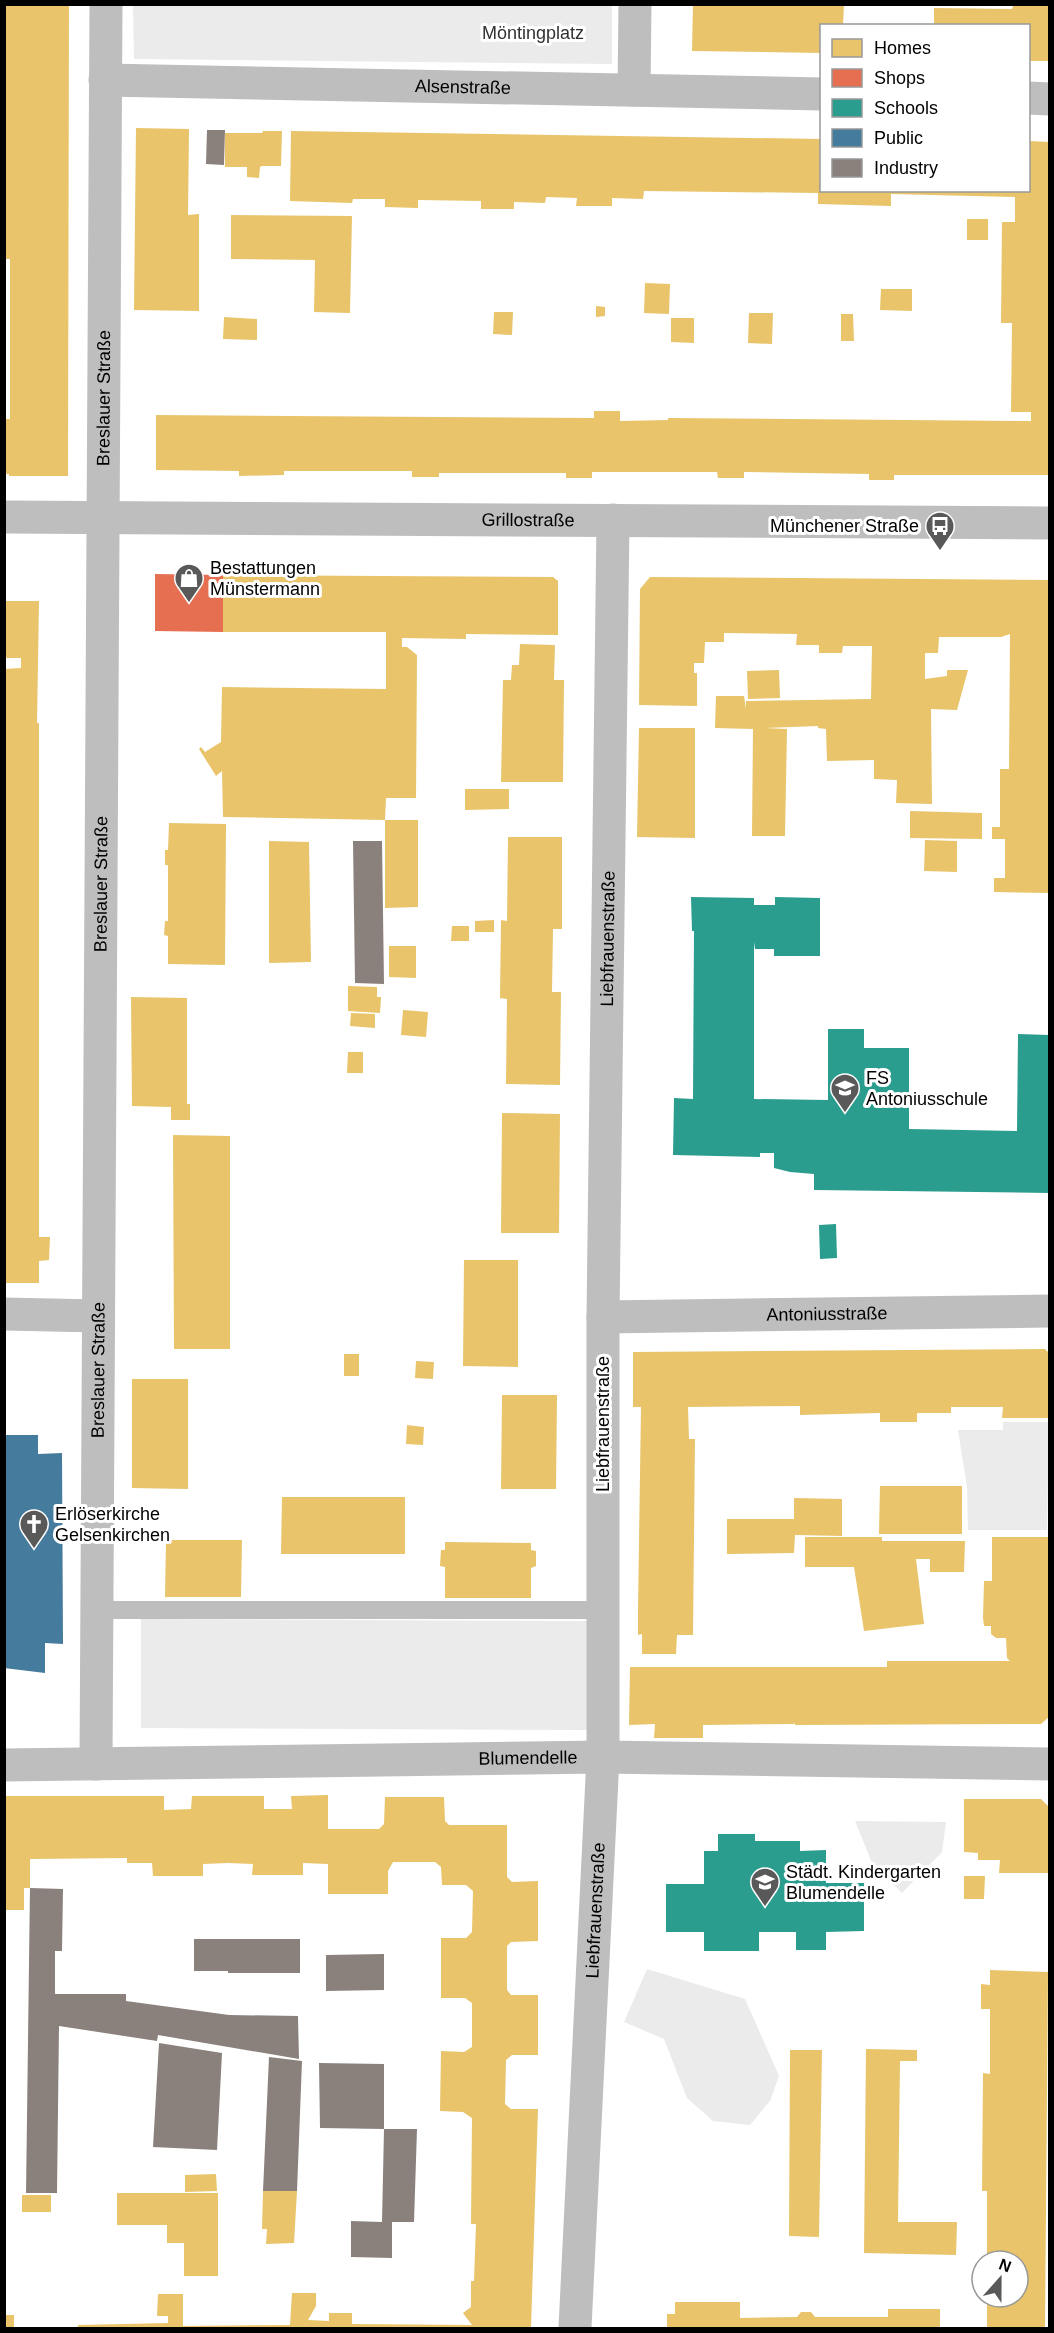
<svg xmlns="http://www.w3.org/2000/svg" width="1054" height="2333" font-family="Arial,sans-serif">
	<style>
		.green { fill: #ebebeb }
		.homes { fill: #e9c46a }
		.shops { fill: #e76f51 }
		.schools { fill: #2a9d8f }
		.public { fill: #457b9d }
		.industry { fill: #8a817c }
		.lines { fill: none; stroke-linecap: round; stroke-linejoin: round }
		.lane { stroke: #bebebe; stroke-width: 18 }
		.street { stroke: #bebebe; stroke-width: 33 }
		.labels { text-anchor: middle; stroke-width: 6; stroke-linejoin: round; paint-order: stroke }
		.park-label { font-size: 18px; fill: #313131; stroke: #fff }
		.street-label { font-size: 18px; fill: #000; stroke: #fff }
		.poi-label { font-size: 18px; fill: #000; stroke: #fff; text-anchor: start }
	</style>
	<rect width="100%" height="100%" fill="#fff"/>
	<path class="green" d="M133 5H612V64L134 59Z
		M1003 1422H1049L1047 1530H968L967 1487 958 1430H1003Z
		M141 1619 589 1621V1730L141 1728Z
		M855 1821 946 1822 942 1852 902 1893 872 1863Z
		M647 1969 745 1999 779 2076 770 2101 750 2125 713 2121 687 2098 664 2039 624 2022Z"/>
	<path class="homes" d="M4 4H69L68 476H9V474H4V419H10V259H4Z
		M693 4H844L843 26H822V53L692 51Z
		M1014 4H1050V61H1029V26H934V8L1012 9Z
		M136 128 189 129 188 215 199 214V311L134 310Z
		M263 131H282L281 166H262L260 167 259 178 247 177V167H225V133H262Z
		M291 131 822 139V190H1029V141L1050 142V475H894V480H869V474L744 472V478H718L717 472H592V478H566V473H439V477H412V471H284V475L239 476V471L156 470V415L594 418V411H620V421L668 420V418L1031 421V412H1011L1012 323H1001L1002 222H1015V197L891 194V206L818 204V193L644 191 643 199 612 198V206H576L577 198 546 197 545 203 514 202V209H481V201L418 200V208L385 207V199H353L352 203 290 201Z
		M231 215 352 216 350 313 314 312 315 260 231 259Z
		M967 219H988V240H967Z
		M645 283 670 284 669 314 644 313Z
		M881 289H912V311L880 310Z
		M596 306 605 307V316L596 317Z
		M494 312H513L512 335 493 334Z
		M749 313H773L772 344 748 343Z
		M841 314H853L854 341H841Z
		M224 317 257 319V340L223 339Z
		M671 318H694V343L671 342Z
		M223 575 553 577 558 581V635L466 634V639L402 638V647H407L417 655 416 798H386L385 820H418V907L385 908V820L223 817 222 771 216 776 199 749 201 747 205 752 221 742 222 687 386 689V632H223Z
		M650 577 1050 580V893L994 892V878H1005V839H992V827H1000V769H1009L1010 634 1001 637H939L938 653H925V679L947 676V670H968L957 710 931 709 932 804 896 803 897 780 874 779V760L827 761 826 729 818 728V726L765 728 787 729 785 836H752L753 729 715 728 716 696H744L746 709V701L871 699 872 646H843L842 653H819V645H796L797 634 724 633V642H705L704 663H694V673H697V706L639 705 640 589Z
		M4 601H39L37 723H39V1237H50L49 1260 39 1261V1283H4V669L21 668V658H4Z
		M520 644 555 645 554 680H564L563 782H501L503 680H511L512 665H519Z
		M779 670 780 698 748 699 747 671Z
		M639 728H695V838L637 837Z
		M465 789H509V809L465 810Z
		M910 811 982 813V839L910 838Z
		M169 823 226 824 225 965 168 964V936L164 935 165 921H168V865H165V850H168Z
		M508 837H562V929H553L552 992H561L560 1085 506 1084 507 999 500 998 501 920 507 921Z
		M925 840 957 841V872L924 871Z
		M269 841 309 842 311 962 269 963Z
		M494 920V932H475V921Z
		M452 926H469V941H451Z
		M389 946H416V978L389 977Z
		M348 986 377 987V997H381L380 1013 348 1011Z
		M131 997 187 998V1104H190V1120H171V1107L132 1106Z
		M403 1010 428 1012 426 1037 401 1035Z
		M351 1013 375 1014V1028L350 1026Z
		M348 1052H363V1073H347Z
		M502 1113 560 1114 559 1233H501Z
		M173 1135 230 1136V1349H174Z
		M464 1260H518V1367L463 1366Z
		M1045 1349 1050 1354V1418H1002L1003 1407H951V1413H917V1422H880V1413L800 1415V1406L688 1407 689 1439H695L693 1635H677L676 1654H642V1634L638 1635V1610L641 1407H633V1352Z
		M344 1354H359V1376H344Z
		M416 1361 434 1362 433 1379 415 1378Z
		M132 1379H188V1489L132 1488Z
		M502 1395H557L556 1489H501Z
		M407 1425 424 1427 423 1445 406 1444Z
		M880 1486H962V1534H879Z
		M282 1497H405V1554H281Z
		M794 1498 842 1499V1536L795 1535 794 1553 727 1554V1519H794Z
		M805 1537H882V1541H965L964 1572H930V1559H916L924 1624 864 1631 854 1567H805Z
		M992 1537H1050V1716L1041 1724 795 1725 794 1722V1724L703 1725V1738H654L655 1724 629 1725 630 1667H887V1661H1010L1007 1658 1006 1638H996L991 1634V1626H984L983 1618 984 1581H992Z
		M166 1540H242L241 1597H165Z
		M445 1542 531 1543V1550L536 1551V1566L531 1568V1598H445V1567L440 1566 441 1550H445Z
		M328 1795V1829H379L384 1824 385 1797H444L445 1821 449 1825H507V1877L512 1882 538 1881V1941L511 1942 507 1946V1990L511 1995H538V2055H512L506 2060 505 2104 511 2109H538L531 2328H78V2325L168 2323V2316H157L158 2294H183V2326L290 2325 292 2293H316V2306L308 2320 329 2321V2313H352V2324L472 2325 463 2313 471 2307V2281H474L476 2224H471L472 2118 463 2112 440 2111 441 2051 464 2052 472 2047V2003L465 1998H441V1938H466L472 1932 473 1891 466 1885H442L441 1867 435 1862H393L388 1871V1894H328V1864L303 1863V1875H252L253 1864 228 1863 203 1864V1876H153L152 1863H127V1858L30 1859V1888H24V1910H4V1796H164V1810L191 1809 192 1796H264V1809H292L291 1796Z
		M964 1799H1041L1050 1808 1049 1873H999L1000 1860H978V1853L964 1852Z
		M964 1876H985L984 1899H964Z
		M990 1970 1048 1972 1045 2328H987V2297H1018V2261H987V2191H982L983 2073 990 2074V2009H981V1984L990 1985Z
		M866 2049 917 2050V2061H900L898 2222H957L956 2255 864 2253Z
		M790 2050H822L819 2237 789 2236Z
		M216 2174 217 2191 185 2192V2175Z
		M263 2191H297L294 2243 266 2244 267 2229H262Z
		M117 2193H218V2276H184V2243H167V2225H117Z
		M22 2195H51V2212H22Z
		M675 2302H740V2318L797 2317 801 2312H811L815 2317H888V2309H940V2328H667V2314H675Z
		M4 2315H14V2328H4Z"/>
	<path class="shops" d="M155 574 223 575V632L155 631Z"/>
	<path class="schools" d="M691 897 754 898V905H775V897L820 898V956H774V949H755L754 942V1099L828 1100V1029H864V1048H909V1129L1017 1131 1018 1034 1050 1035V1193L814 1190V1174L790 1172 774 1168V1153H760V1157L673 1155 674 1098 693 1099 694 931H692Z
		M836 1224 837 1258 820 1259 819 1225Z
		M718 1834H755V1841H800V1851L826 1850V1883H864V1931L826 1932V1950H796V1932H759V1951H704V1932H666V1884H704V1851H718Z"/>
	<path class="public" d="M4 1435H38V1454L62 1453 63 1644 45 1643V1673L4 1668Z"/>
	<path class="industry" d="M207 130H225L224 165 206 164Z
		M353 841H382L384 984 355 983Z
		M30 1888 63 1889 62 1951H55V1994H126V2001L229 2015 298 2016 299 2059 158 2035 157 2041 59 2026 57 2193H26Z
		M194 1939H300V1973H228V1971H194Z
		M384 1954V1990L326 1991V1955Z
		M159 2043 222 2053 217 2150 153 2147Z
		M269 2057 302 2061 297 2191H263Z
		M319 2063 384 2064V2129L320 2128Z
		M384 2129H417L414 2222H392V2258L351 2257V2221L382 2222Z"/>
	<g class="lines">
		<path class="lane" d="M97 1610H603"/>
		<g class="street">
			<path id="s1" d="M105 80 822 94"/>
			<path d="M634 90 635 4"/>
			<path d="M1028 98 1050 99"/>
			<path id="s2" d="M4 517 1050 523"/>
			<path d="M4 1314 98 1316"/>
			<path id="s3" d="M603 1317 1050 1311"/>
			<path id="s4" d="M96 1764 106 4"/>
			<path id="s5" d="M4 1765 603 1757 1050 1764"/>
			<path id="s6" d="M575 2328 603 1757V1317L613 520"/>
		</g>
	</g>
	<defs>
		<g id="bus-pin" transform="scale(1.5)"><path d="M0 17L-7.5 6A9.5 9.5 0 1 1 7.5 6Z" fill="#595959" stroke="#fff"/><path d="M-5-6H5V4H4V6H2V4H-2V6H-4V4H-5ZM-3.5-4V0h7V-4ZM-3.5 1.2v1.5H-2V1.2ZM2 1.2v1.5H3.5V1.2Z" fill="#fff"/></g>
		<g id="shop-pin" transform="scale(1.5)"><path d="M0 17L-7.5 6A9.5 9.5 0 1 1 7.5 6Z" fill="#595959" stroke="#fff"/><path d="M-5-2.5h2.3a2.7 3.5 0 0 1 5.4 0H5L5.5 6h-11ZM-1.5-2.5h3a1.5 2.3 0 0 0-3 0Z" fill="#fff"/></g>
		<g id="school-pin" transform="scale(1.5)"><path d="M0 17L-7.5 6A9.5 9.5 0 1 1 7.5 6Z" fill="#595959" stroke="#fff"/><path d="M0-5L7-2L0 1L-7-2ZM-4 1L0 2.5L4 1V4Q0 6-4 4Z" fill="#fff"/></g>
		<g id="church-pin" transform="scale(1.5)"><path d="M0 17L-7.5 6A9.5 9.5 0 1 1 7.5 6Z" fill="#595959" stroke="#fff"/><path d="M-1.2-6h2.4v3.5h3.3v2.4h-3.3V6h-2.4V-.1h-3.3v-2.4h3.3Z" fill="#fff"/></g>
	</defs>
	<g fill-rule="evenodd">
		<use href="#bus-pin" x="940" y="526"/>
		<use href="#shop-pin" x="189" y="578"/>
		<use href="#school-pin" x="845" y="1088"/>
		<use href="#church-pin" x="34" y="1524"/>
		<use href="#school-pin" x="765" y="1882"/>
	</g>
	<g class="labels">
		<g class="park-label">
			<text x="533" y="39">Möntingplatz</text>
		</g>
		<g class="street-label">
			<text dy="6" stroke="none"><textPath href="#s1" startOffset="358">Alsenstraße</textPath></text>
			<text dy="6" stroke="none"><textPath href="#s4" startOffset="1366">Breslauer Straße</textPath></text>
			<text dy="6" stroke="none"><textPath href="#s2" startOffset="524">Grillostraße</textPath></text>
			<text dy="6" stroke="none"><textPath href="#s4" startOffset="880">Breslauer Straße</textPath></text>
			<text dy="6" stroke="none"><textPath href="#s6" startOffset="1390">Liebfrauenstraße</textPath></text>
			<text dy="6" stroke="none"><textPath href="#s3" startOffset="224">Antoniusstraße</textPath></text>
			<text dy="6" stroke="none"><textPath href="#s4" startOffset="394">Breslauer Straße</textPath></text>
			<text transform="translate(603 1424) rotate(-90)" y="6">Liebfrauenstraße</text>
			<text dy="6" stroke="none"><textPath href="#s5" startOffset="524">Blumendelle</textPath></text>
			<text dy="6" stroke="none"><textPath href="#s6" startOffset="418">Liebfrauenstraße</textPath></text>
		</g>
		<g class="poi-label">
			<text x="919" y="532" text-anchor="end">Münchener Straße</text>
			<text x="210" y="574">Bestattungen<tspan x="210" dy="21">Münstermann</tspan></text>
			<text x="866" y="1084">FS<tspan x="866" dy="21">Antoniusschule</tspan></text>
			<text x="55" y="1520">Erlöserkirche<tspan x="55" dy="21">Gelsenkirchen</tspan></text>
			<text x="786" y="1878">Städt. Kindergarten<tspan x="786" dy="21">Blumendelle</tspan></text>
		</g>
	</g>
	<rect width="1054" height="2333" fill="none" stroke="#000000" stroke-width="12"/>
	<rect x="820" y="24" width="210" height="168" fill="#ffffff" stroke="#999999" stroke-width="1.5"/>
	<rect x="832" y="39" width="30" height="18" fill="#e9c46a" stroke="#999999" stroke-width="1.5"/>
	<text x="874" y="54" font-size="18" fill="#000000">Homes</text>
	<rect x="832" y="69" width="30" height="18" fill="#e76f51" stroke="#999999" stroke-width="1.5"/>
	<text x="874" y="84" font-size="18" fill="#000000">Shops</text>
	<rect x="832" y="99" width="30" height="18" fill="#2a9d8f" stroke="#999999" stroke-width="1.5"/>
	<text x="874" y="114" font-size="18" fill="#000000">Schools</text>
	<rect x="832" y="129" width="30" height="18" fill="#457b9d" stroke="#999999" stroke-width="1.5"/>
	<text x="874" y="144" font-size="18" fill="#000000">Public</text>
	<rect x="832" y="159" width="30" height="18" fill="#8a817c" stroke="#999999" stroke-width="1.5"/>
	<text x="874" y="174" font-size="18" fill="#000000">Industry</text>
	<g transform="translate(1000 2279) rotate(21)"><circle r="28" fill="#ffffff" stroke="#999999" stroke-width="1.5"/>
	<path d="M0-4.5L10 22L0 15L-10 22Z" fill="#595959"/>
	<text y="-9" font-size="16" font-weight="bold" text-anchor="middle" fill="#000000">N</text>
	</g>
</svg>
